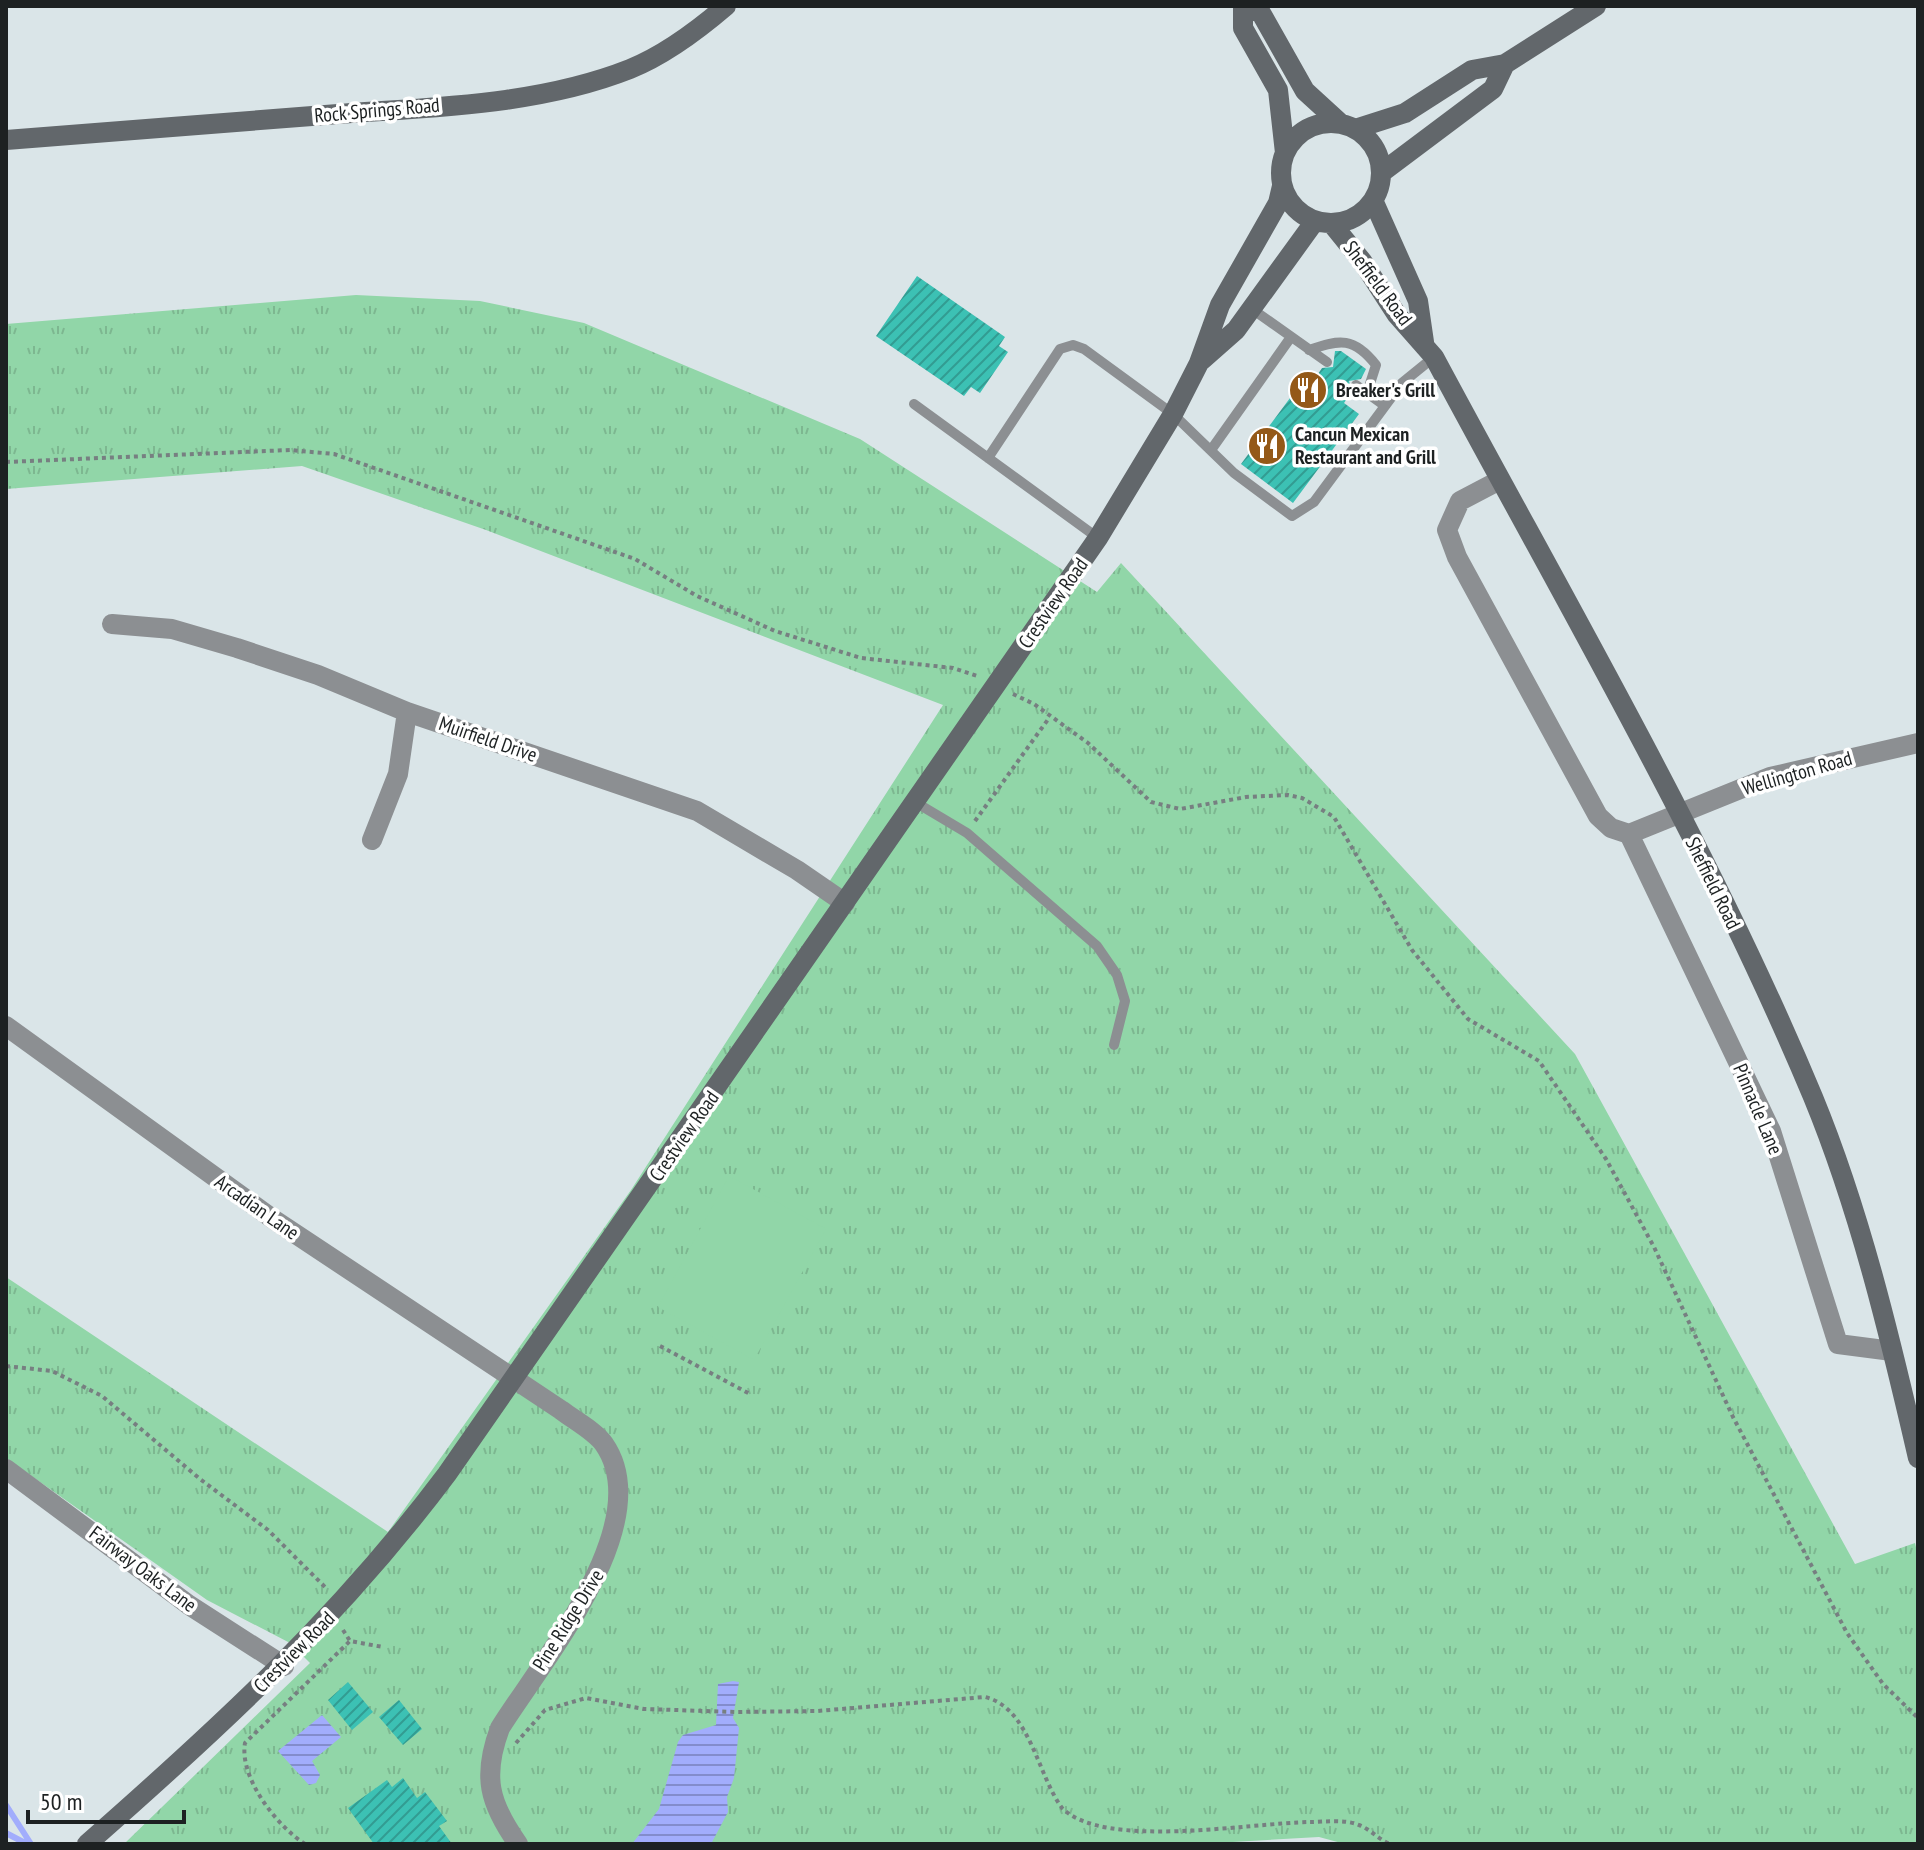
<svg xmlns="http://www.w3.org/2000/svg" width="1924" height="1850" font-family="'PT Sans Narrow',sans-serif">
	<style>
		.grass { fill: url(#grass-tufts) }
		.pitch { fill: #91d6a8 }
		.water { fill: url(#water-rules) }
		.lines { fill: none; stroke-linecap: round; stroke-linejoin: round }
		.stream { stroke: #a2adfc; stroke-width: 6 }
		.building { fill: url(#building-hatch) }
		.path { stroke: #777f81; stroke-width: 4; stroke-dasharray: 4 4; stroke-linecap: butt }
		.lane { stroke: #8c8f92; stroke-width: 10 }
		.street { stroke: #8c8f92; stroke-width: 20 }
		.secondary { stroke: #62676b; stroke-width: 20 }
		.labels { text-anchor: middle; stroke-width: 7; stroke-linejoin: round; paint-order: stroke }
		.street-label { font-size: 20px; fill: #1d2122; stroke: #fff }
		.poi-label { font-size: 20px; font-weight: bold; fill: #1d2122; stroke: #fff; text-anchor: start }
	</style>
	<defs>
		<pattern id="grass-tufts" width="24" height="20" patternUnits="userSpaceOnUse" patternTransform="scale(2)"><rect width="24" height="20" fill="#91d6a8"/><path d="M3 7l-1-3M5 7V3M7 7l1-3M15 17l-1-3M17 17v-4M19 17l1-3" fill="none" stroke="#7db790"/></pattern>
		<pattern id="water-rules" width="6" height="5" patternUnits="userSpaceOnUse" patternTransform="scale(2)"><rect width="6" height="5" fill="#a2adfc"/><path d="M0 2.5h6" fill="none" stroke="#838ccc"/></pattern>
		<pattern id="building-hatch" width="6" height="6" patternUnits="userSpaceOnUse" patternTransform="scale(2)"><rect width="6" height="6" fill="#3cc1b4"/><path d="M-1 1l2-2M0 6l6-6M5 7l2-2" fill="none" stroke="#329c92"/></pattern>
	</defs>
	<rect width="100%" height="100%" fill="#dae5e8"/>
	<path class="grass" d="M356 295 480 301 584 323 860 439 1097 592 1121 563 1575 1054 1855 1564 1915 1543 1918 1556V1844H1345L1319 1837 1198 1844H124L310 1663 290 1643 207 1600 6 1458V1277L388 1532 631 1190 943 705 486 530 302 466 6 489V324Z"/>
	<path class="pitch" d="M729 1176 826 1229 754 1360 658 1307Z"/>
	<path class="water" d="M733 1681 739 1682 733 1718 739 1728 734 1778 727 1797 728 1812 711 1844H632L659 1809 678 1742 683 1735 716 1725 718 1684Z
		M322 1715 341 1737 312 1761 320 1775 316 1783 309 1785 278 1751Z"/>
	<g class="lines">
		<path class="stream" d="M6 1805 31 1844
			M6 1833 27 1844"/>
	</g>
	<path class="building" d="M917 276 1005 337 999 346 1008 352 980 393 971 387 964 396 876 336Z
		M1335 351H1341L1366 369 1361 379 1349 381 1352 392 1344 403 1359 414 1293 503 1241 464 1307 375 1314 380 1322 368 1333 367Z
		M348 1682 373 1712 352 1730 328 1700Z
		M399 1700 422 1729 403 1745 379 1717Z
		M403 1778 417 1798 425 1792 447 1821 439 1826 452 1844H374L348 1808 387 1780 392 1787Z"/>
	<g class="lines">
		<path class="path" d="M6 462 290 450 334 454 635 559 697 596 775 631 861 658 953 668 977 676
			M1013 694 1034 704 1088 743 1151 802 1180 809 1246 797 1288 795 1302 798 1334 817 1412 950 1468 1019 1539 1061 1606 1159 1654 1247 1733 1417 1847 1633 1883 1684 1918 1718
			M975 821 1049 718
			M660 1346 750 1394
			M6 1366 52 1371 102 1396 200 1479 268 1530 327 1589
			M343 1630 350 1641
			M516 1743 545 1710 586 1698 644 1709 736 1712 817 1711 985 1697C1030 1708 1037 1774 1062 1808 1104 1850 1248 1823 1310 1822 1325 1822 1345 1819 1359 1825 1370 1829 1378 1839 1390 1844
			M305 1844C277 1826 239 1778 245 1743L350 1641 383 1647"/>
		<path class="lane" d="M1252 309 1327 362
			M1309 350C1340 339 1354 337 1376 365L1367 393
			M1356 385 1385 406
			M914 404 1098 538
			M1211 450 1291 337
			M988 458 1060 349 1073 345 1084 349 1173 414 1234 473 1292 516 1314 502 1402 383 1434 357
			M915 802 967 833 1097 946 1117 975 1125 1001 1114 1045"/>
		<path class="street" d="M1500 480 1460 501 1447 530 1457 557 1598 816 1611 828 1629 834 1770 777 1918 743
			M112 624 172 629 237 648 318 675 407 712 697 811 797 870 845 903
			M1629 834 1771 1131 1838 1344 1892 1351
			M372 840 398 774 407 712
			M6 1026 273 1219 561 1410C574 1420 595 1431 604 1444 659 1523 541 1662 500 1728 482 1776 489 1803 518 1844
			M6 1469 189 1605 284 1666"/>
		<path class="secondary" d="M1243 6V28L1278 90 1285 153
			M1244 7 1261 13 1305 91 1340 123
			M1281 173a50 50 0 1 1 100 0a50 50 0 1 1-100 0Z
			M1355 129 1405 113 1472 70 1505 64 1596 6
			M6 140C117 132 227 122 338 114 435 107 539 105 630 69 665 55 698 30 726 6
			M1381 173 1493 89 1505 64
			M1373 200 1418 301 1424 342
			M1332 224 1362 261 1397 315 1434 357C1564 600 1706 841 1813 1097 1860 1211 1890 1337 1918 1458
			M1202 360 1236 330 1315 221
			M87 1844C220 1727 340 1617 447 1474L1098 538 1173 414 1199 363 1220 305 1278 203 1282 186"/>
	</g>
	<defs>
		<g id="restaurant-disc" transform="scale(2)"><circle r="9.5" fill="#945918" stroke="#fff"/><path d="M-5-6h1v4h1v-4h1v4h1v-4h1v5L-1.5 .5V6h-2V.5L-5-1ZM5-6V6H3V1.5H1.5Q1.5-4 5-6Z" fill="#fff"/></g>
	</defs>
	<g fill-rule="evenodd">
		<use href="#restaurant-disc" x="1308" y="390"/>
		<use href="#restaurant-disc" x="1267" y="446"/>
	</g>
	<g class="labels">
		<g class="street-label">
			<text transform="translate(377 110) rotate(-5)" y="7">Rock Springs Road</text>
			<text transform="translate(1378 283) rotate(53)" y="7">Sheffield Road</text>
			<text transform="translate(1053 603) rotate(-55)" y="7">Crestview Road</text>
			<text transform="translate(488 739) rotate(19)" y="7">Muirfield Drive</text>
			<text transform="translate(1797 773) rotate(-16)" y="7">Wellington Road</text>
			<text transform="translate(1713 883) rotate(64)" y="7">Sheffield Road</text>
			<text transform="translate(1758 1109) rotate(67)" y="7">Pinnacle Lane</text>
			<text transform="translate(684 1136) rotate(-55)" y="7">Crestview Road</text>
			<text transform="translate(257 1207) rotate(35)" y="7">Arcadian Lane</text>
			<text transform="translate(143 1569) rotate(37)" y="7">Fairway Oaks Lane</text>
			<text transform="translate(568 1620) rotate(-58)" y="7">Pine Ridge Drive</text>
			<text transform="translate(294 1652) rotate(-45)" y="7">Crestview Road</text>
		</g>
		<g class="poi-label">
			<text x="1336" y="397">Breaker's Grill</text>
			<text x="1295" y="441">Cancun Mexican<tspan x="1295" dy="23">Restaurant and Grill</tspan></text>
		</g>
	</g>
	<rect width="1924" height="1850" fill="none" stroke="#1d2122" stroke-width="16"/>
	<path d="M28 1810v12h156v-12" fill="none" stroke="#1d2122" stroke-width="4"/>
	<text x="40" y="1810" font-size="24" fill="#1d2122" stroke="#ffffff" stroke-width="6" paint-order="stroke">50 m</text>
</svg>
